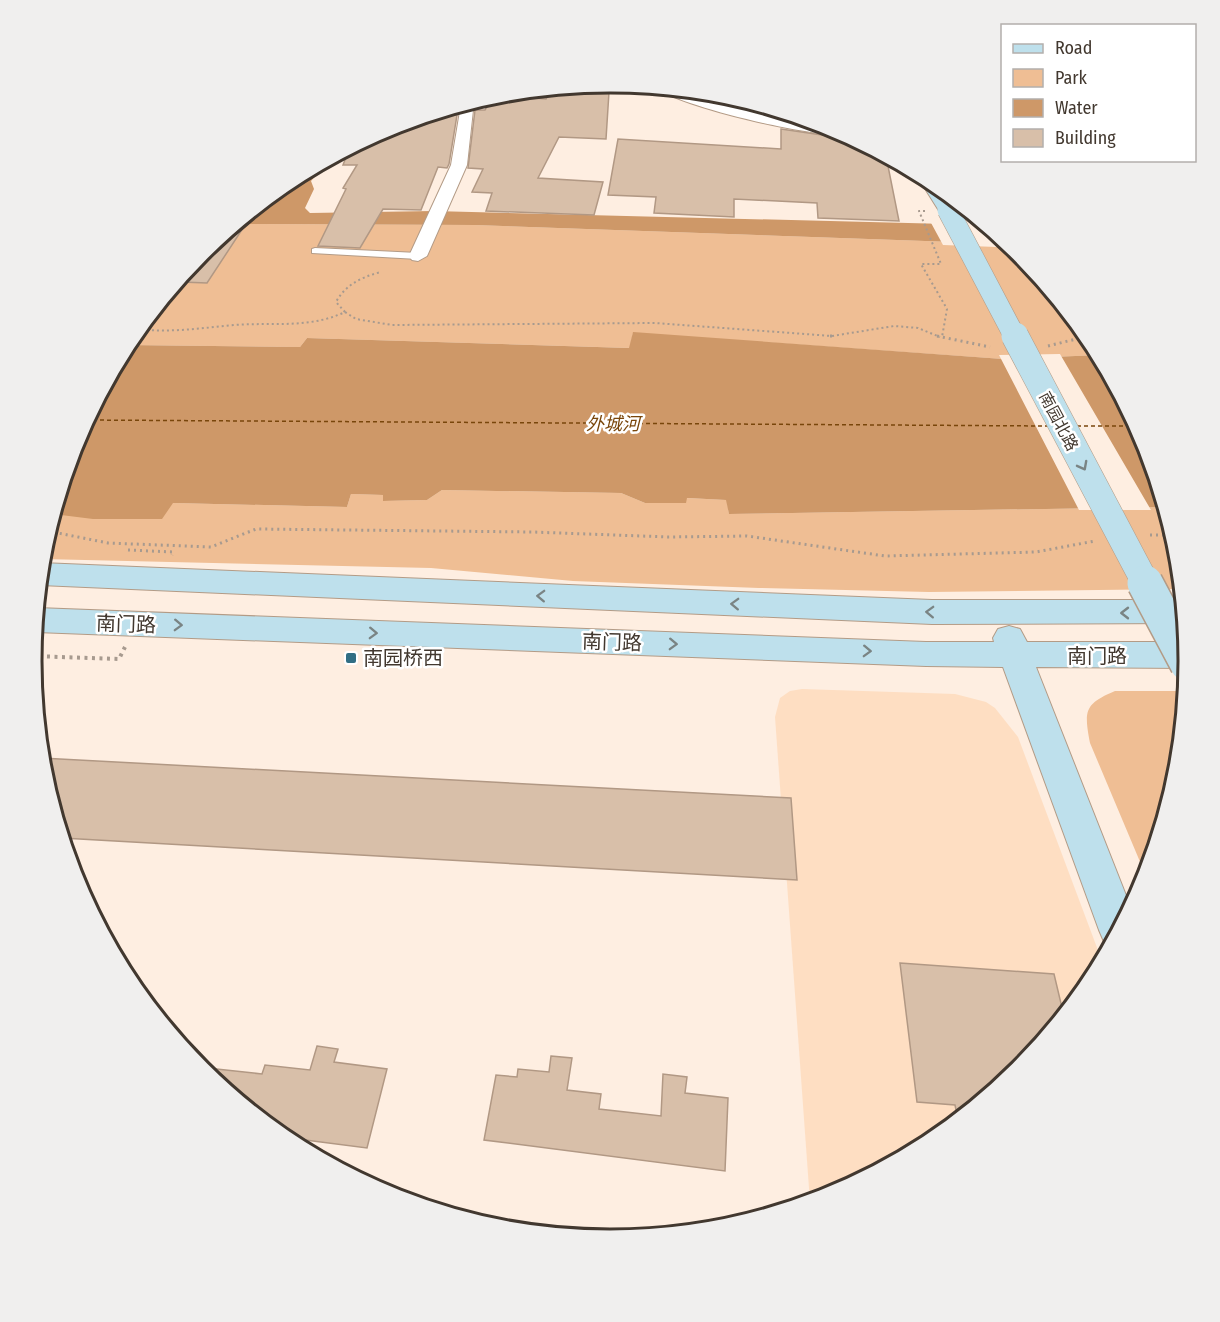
<svg xmlns="http://www.w3.org/2000/svg" width="1220" height="1322" font-family="'Fira Sans Condensed','Noto Sans SC',sans-serif">
	<style>
		.built { fill: #fedec2 }
		.green { fill: #efbe94 }
		.water { fill: #ce9868 }
		.pier { fill: #feeee1 }
		.lines { fill: none; stroke-linecap: round; stroke-linejoin: round }
		.ferry { stroke: #79460b; stroke-width: 1.5; stroke-dasharray: 4 3; stroke-linecap: butt }
		.building { fill: #d8bfa9; stroke: #b19884; stroke-width: 1.5 }
		.lane-casing { stroke: #b39b86; stroke-width: 2 }
		.street-casing { stroke: #b39b86; stroke-width: 2 }
		.secondary-casing { stroke: #b39b86; stroke-width: 2 }
		.path-far2 { stroke: #a79a8f; stroke-width: 2; stroke-dasharray: 2 3; stroke-linecap: butt }
		.path-far1 { stroke: #a79a8f; stroke-width: 3; stroke-dasharray: 2 4; stroke-linecap: butt }
		.path { stroke: #a79a8f; stroke-width: 4; stroke-dasharray: 3 4.5; stroke-linecap: butt }
		.lane { fill: #fff; fill-rule: evenodd }
		.street { fill: #fff; fill-rule: evenodd }
		.secondary { fill: #bee0ec; fill-rule: evenodd }
		.secondary-bridge-far2-casing { stroke: #b39b86; stroke-width: 22; stroke-linecap: butt }
		.secondary-bridge-far1-casing { stroke: #b39b86; stroke-width: 28; stroke-linecap: butt }
		.secondary-bridge-casing { stroke: #b39b86; stroke-width: 38; stroke-linecap: butt }
		.secondary-bridge-far2 { stroke: #bee0ec; stroke-width: 21 }
		.secondary-bridge-far1 { stroke: #bee0ec; stroke-width: 27 }
		.secondary-bridge { stroke: #bee0ec; stroke-width: 35 }
		.oneway { stroke: #7a8484 }
		.poi-dot { fill: #316e84; stroke: #fff; stroke-width: 2 }
		.labels { text-anchor: middle; stroke-width: 5; stroke-linejoin: round; paint-order: stroke }
		.far-street-label { font-size: 16px; fill: #42382f; stroke: #fff }
		.far-water-label { font-size: 18px; font-style: italic; fill: #79460b; stroke: #fff }
		.street-label { font-size: 20px; fill: #42382f; stroke: #fff }
		.poi-label { font-size: 20px; fill: #42382f; stroke: #fff; text-anchor: start }
		.rim { fill: none; stroke: #42382f; stroke-width: 3 }
	</style>
	<rect width="100%" height="100%" fill="#feeee1"/>
	<path class="built" d="M802 689 955 694 986 702 995 708 1018 737 1102 961 1091 983 1019 1070 931 1142 831 1196 810 1202 775 717 780 698 790 691Z"/>
	<path class="green" d="M235 224 474 225 1010 244 1019 252 1091 340 1099 355 1003 359 633 333 630 348 307 338 300 347 126 345 201 252Z
		M442 490 621 493 645 503H686V498L727 500 729 514 1165 507 1177 548 1181 589 929 592 759 588 573 581 431 568 42 559 53 514 173 503 347 507 351 494 384 495 383 501 427 500Z
		M1115 691H1186L1177 774 1146 876 1090 743C1084 711 1084 704 1115 691Z"/>
	<path class="water" d="M332 157 311 181 314 189 305 208 310 213 433 211 986 225 1010 244 474 225 235 224 254 208 273 200 283 187 300 174Z
		M633 332 1003 359 1099 355 1145 440 1165 507 729 514 726 500 687 498 686 503H645L621 493 442 490 427 500 383 501V495L351 494 347 507 173 503 162 519H93L53 514 76 439 126 345 300 347 307 338 629 348Z"/>
	<path class="pier" d="M930 221 982 222 997 247 943 245Z
		M1060 354 1151 510H1079L999 355Z"/>
	<g class="lines">
		<path class="ferry" d="M86 420 1048 426
			M1077 426H1137"/>
	</g>
	<path class="building" d="M598 84 595 91 609 92 606 139 559 137 538 178 603 182 594 215 486 211 492 193 472 192 483 169 468 168 475 110H485L494 95 546 99 552 88Z
		M445 109H458L449 164 447 168 438 167 421 210 383 209 360 248 318 246 346 189 343 188 357 165H343L350 147 389 126Z
		M781 129 829 136 845 134 886 156 899 221 818 218 817 203 734 199V217L654 213 656 197 608 195 618 139 781 149Z
		M245 216 249 219 207 283 182 282 204 250Z
		M41 758 791 798 797 880 62 838 43 774Z
		M900 963 1054 974 1064 1016 1019 1070 958 1120 955 1105 917 1102Z
		M317 1046 338 1049 334 1062 387 1069 367 1148 282 1137 198 1067 262 1074 265 1065 310 1070Z
		M551 1056 572 1058 567 1090 601 1094 599 1109 661 1116 663 1074 687 1077 685 1093 728 1098 725 1171 484 1140 496 1075 517 1077 518 1069 549 1072Z"/>
	<g class="lines">
		<g class="lane-casing">
			<path id="lane" d="M315 248 418 253 422 256 418 259 312 253V249Z"/>
		</g>
		<g class="street-casing">
			<path id="street" d="M658 88C689 86 723 104 753 112 782 119 816 118 843 133 820 140 675 105 658 88Z
				M474 101 467 165 427 256 418 261 412 260 409 256 451 165 461 105Z"/>
		</g>
		<g class="secondary-casing">
			<path id="secondary" d="M922 175 947 193 958 210 955 214H941L919 179Z
				M41 563 932 600H1183L1185 623 932 624 40 585Z
				M37 608 926 642H994L993 638 998 629 1009 626 1020 629 1027 642H1187L1188 668 1036 667 1131 908 1110 946 1105 944 1099 930 1003 667 926 666 36 632Z"/>
		</g>
		<path class="path-far2" d="M925 211H919L941 264H921L947 309 942 337
			M345 312 336 302C346 284 362 277 381 272
			M137 329C170 333 202 328 235 325 273 322 309 329 345 312L356 319 392 325 655 323 832 336 894 326 918 328 940 337
			M1083 337 1088 336"/>
		<path class="path-far1" d="M830 336H833
			M937 336 990 347
			M1048 346 1088 336
			M48 531 108 543 211 547 256 529 532 532 669 537 747 536 885 556 1036 552 1095 541
			M1150 535H1173
			M128 550 173 552 172 555"/>
		<path class="path" d="M32 656 119 659 125 647"/>
		<use href="#lane" class="lane"/>
		<use href="#street" class="street"/>
		<use href="#secondary" class="secondary"/>
		<g class="secondary-bridge-far2-casing">
			<path id="secondary-bridge-far2" d="M948 210 1015 337"/>
		</g>
		<g class="secondary-bridge-far1-casing">
			<path id="secondary-bridge-far1" d="M1015 336 1146 584"/>
		</g>
		<g class="secondary-bridge-casing">
			<path id="secondary-bridge" d="M1145 583 1188 664"/>
		</g>
		<use href="#secondary-bridge-far2" class="secondary-bridge-far2"/>
		<use href="#secondary-bridge-far1" class="secondary-bridge-far1"/>
		<use href="#secondary-bridge" class="secondary-bridge"/>
	</g>
	<defs><path id="oneway-chevron" d="M-2-3.5L2.5 0L-2 3.5" fill="none" stroke-width="1.6" stroke-linecap="round" stroke-linejoin="round" transform="scale(1.5)"/></defs>
	<g class="oneway">
		<use href="#oneway-chevron" transform="translate(1083 466) rotate(62)"/>
		<use href="#oneway-chevron" transform="translate(541 596) rotate(-178)"/>
		<use href="#oneway-chevron" transform="translate(735 604) rotate(-178)"/>
		<use href="#oneway-chevron" transform="translate(930 612) rotate(-178)"/>
		<use href="#oneway-chevron" transform="translate(1125 613) rotate(180)"/>
		<use href="#oneway-chevron" transform="translate(178 625) rotate(2)"/>
		<use href="#oneway-chevron" transform="translate(373 633) rotate(2)"/>
		<use href="#oneway-chevron" transform="translate(673 644) rotate(2)"/>
		<use href="#oneway-chevron" transform="translate(867 651) rotate(2)"/>
	</g>
	<rect class="poi-dot" x="345" y="652" width="12" height="12" rx="3"/>
	<g class="labels">
		<g class="far-street-label">
			<text transform="translate(1059 421) rotate(62)" y="6">南园北路</text>
		</g>
		<g class="far-water-label">
			<text x="613" y="430">外城河</text>
		</g>
		<g class="street-label">
			<text transform="translate(126 624) rotate(2)" y="7">南门路</text>
			<text transform="translate(612 642) rotate(2)" y="7">南门路</text>
			<text x="1097" y="663">南门路</text>
		</g>
		<g class="poi-label">
			<text x="363" y="665">南园桥西</text>
		</g>
	</g>
	<path d="M0 0H1220V1322H0ZM42 661a568 568 0 1 1 1136 0a568 568 0 1 1-1136 0Z" fill="#f0efee" fill-rule="evenodd"/>
	<path class="rim" d="M42 661a568 568 0 1 1 1136 0a568 568 0 1 1-1136 0Z"/>
	<rect x="1001" y="24" width="195" height="138" fill="#ffffff" stroke="#b3afac" stroke-width="1.5"/>
	<rect x="1013" y="44" width="30" height="9" fill="#bee0ec" stroke="#b3afac" stroke-width="1.5"/>
	<text x="1055" y="54" font-size="18" fill="#42382f">Road</text>
	<rect x="1013" y="69" width="30" height="18" fill="#efbe94" stroke="#b3afac" stroke-width="1.5"/>
	<text x="1055" y="84" font-size="18" fill="#42382f">Park</text>
	<rect x="1013" y="99" width="30" height="18" fill="#ce9868" stroke="#b3afac" stroke-width="1.5"/>
	<text x="1055" y="114" font-size="18" fill="#42382f">Water</text>
	<rect x="1013" y="129" width="30" height="18" fill="#d8bfa9" stroke="#b3afac" stroke-width="1.5"/>
	<text x="1055" y="144" font-size="18" fill="#42382f">Building</text>
</svg>
